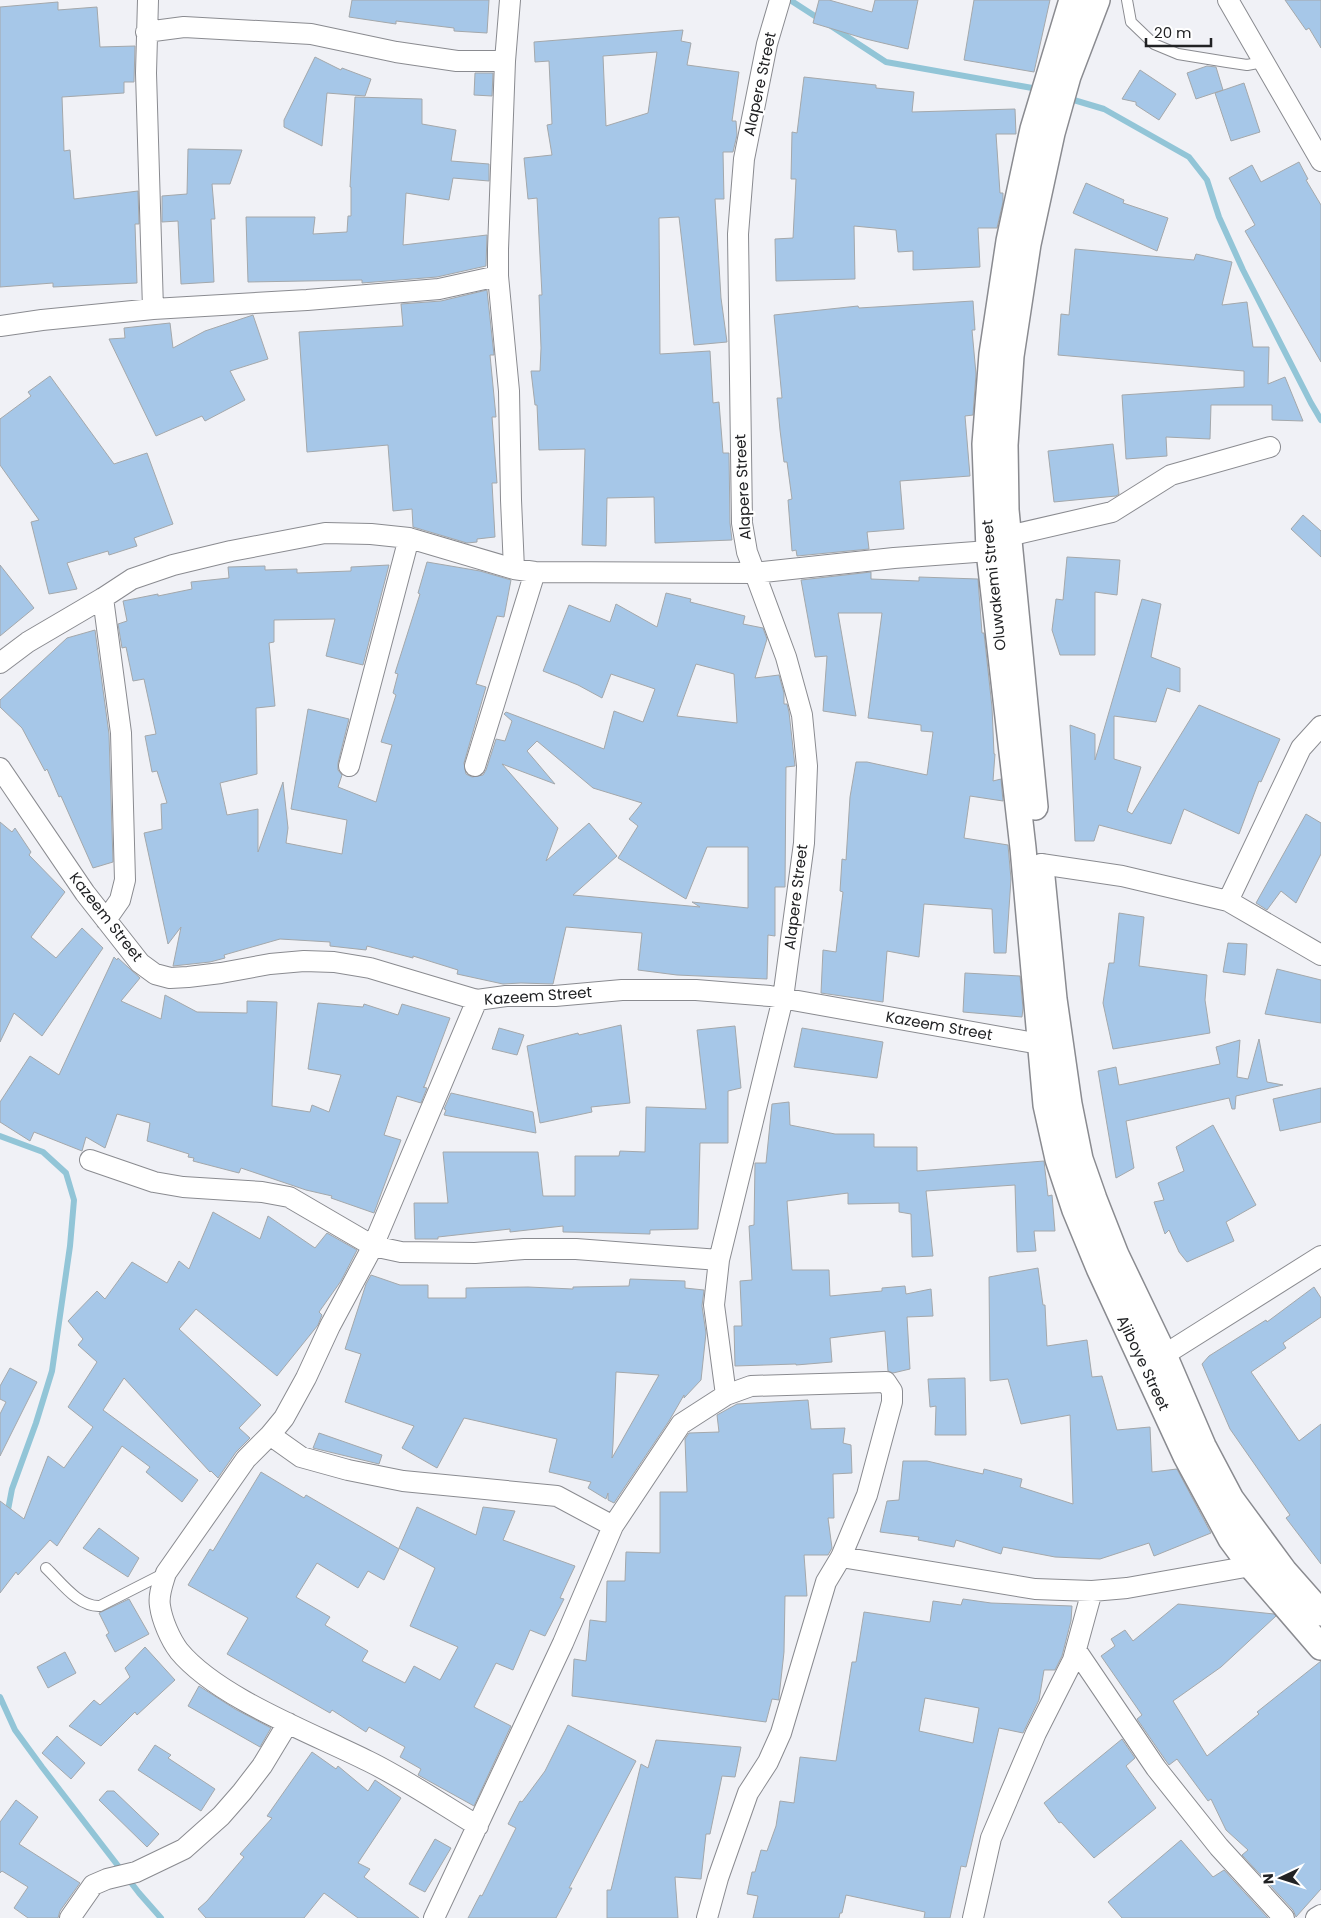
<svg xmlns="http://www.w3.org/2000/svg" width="1321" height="1918" font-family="Poppins,sans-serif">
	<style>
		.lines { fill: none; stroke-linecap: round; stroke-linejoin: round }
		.stream { stroke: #92c5d7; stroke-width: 6 }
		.building { fill: #a6c7e8; stroke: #a4a8ab; fill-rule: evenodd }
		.service-casing { stroke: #8a8b90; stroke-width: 12 }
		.minor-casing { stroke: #8a8b90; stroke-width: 22 }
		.tertiary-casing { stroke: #8a8b90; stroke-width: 28 }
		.service { stroke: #fff; stroke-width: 10 }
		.minor { stroke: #fff; stroke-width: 20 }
		.tertiary { stroke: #fff; stroke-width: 25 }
		.labels { text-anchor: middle; stroke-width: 4.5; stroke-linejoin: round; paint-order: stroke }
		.street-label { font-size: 15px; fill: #212224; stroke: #fff }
	</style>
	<rect width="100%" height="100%" fill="#f0f1f6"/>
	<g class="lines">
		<path class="stream" d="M790 0 821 20
			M831 26 886 62 1038 89
			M1067 98 1104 109 1189 157 1207 180 1219 217 1243 270 1311 403 1321 420
			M0 1136 43 1152 66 1173 74 1200 70 1246 52 1371 36 1423 12 1489 7 1515
			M0 1697 15 1730 42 1767 139 1893 161 1918"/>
	</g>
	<path class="building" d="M352 0H489L487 33 454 31V28L396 21V24L349 17Z
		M819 0H829L872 12 875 0H918L908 49 866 39 813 23Z
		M974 0H1050L1034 72 964 60Z
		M1285 0H1321V48L1309 28 1306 30Z
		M58 2V10L97 7 100 47 135 46 134 82H124V93L62 97 64 151 70 150 74 199 138 191 139 224H135L137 283 53 287V283L0 287V7Z
		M683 30 681 41 691 43 687 65 739 72 732 121H736L737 135 733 152H723L724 199H715L721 298 727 342 694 345 679 217 659 218 660 354 710 351 713 403 719 402 723 453H729L730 523 732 540 655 543 654 497 607 498 606 546 582 545 585 449 539 450 537 405H535L531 371H540L541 348 539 295H542L537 198 528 199 524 158 552 155 547 125 552 124 549 61 535 62 534 42ZM657 52 648 113 606 126 603 56Z
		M315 57 341 70 342 68 371 79 365 96 327 93 322 146 284 127V120Z
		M1207 66 1216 67 1223 90 1196 99 1187 73Z
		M1140 70 1176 94 1159 120 1136 105V102L1122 99Z
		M475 73H493L492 96 474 95Z
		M804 77 876 85V88L914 92 912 112 1015 109 1016 134H996L1000 193H1003V202L997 228H978L980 267 913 270V251L898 252 896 230 854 226 855 279 776 281 775 239 793 238 796 179H791L792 132 797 133Z
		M1244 83 1260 132 1231 141 1215 93Z
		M355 97 422 99V124L456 130 451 161 489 164V181L453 178 449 200 406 193 403 245 487 235 486 266 437 277 362 283V280L248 282 246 217H315L313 234 347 232 348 216H351V187H350Z
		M188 149 242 150 230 184H212L215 219H211L214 282 181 284 178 221 162 222V196L187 194Z
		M1299 162 1308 179 1306 180 1321 205V362L1245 231 1255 225 1229 178 1252 165 1261 182Z
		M1086 183 1124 200 1123 203 1168 218 1157 251 1073 213Z
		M1075 249 1194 260 1196 254 1232 262 1222 305 1247 302 1253 347H1269L1268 384 1285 377 1303 421 1272 420V405H1211L1210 439 1166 437 1167 456 1126 459 1122 395 1244 387V371L1058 355 1061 314 1069 315Z
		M487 290 494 355H490L496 417H492L497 483H492L495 537 477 539V542L467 543 413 527 412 509 393 511 388 445 307 452 299 332 403 326 401 304 441 301Z
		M973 301 975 330H972L976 374 973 415 965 416 970 476 900 481 904 529 867 532 869 549 797 556 796 550 792 551 788 500 792 499 787 462H784L780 430 777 398H782L774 315 858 306 859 308Z
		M253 315 268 359 230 371 245 400 205 421 202 416 156 436 109 339 125 338 124 328 170 323 173 348 205 331Z
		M50 376 114 464 147 453 173 524 134 538 137 546 109 555 108 551 67 563 77 589 49 594 31 522 39 520 0 465V419L31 396 28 392Z
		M1113 444 1119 494 1116 496 1054 502 1048 451Z
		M1303 515 1321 531V557L1291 529Z
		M1067 557 1120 560 1117 595 1095 592V655H1060L1052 630 1056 599 1063 600Z
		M427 562 480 571 511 580 504 617 497 616 476 684 486 687 464 763 466 774 472 777 483 775 486 770 496 739 505 741 512 721 504 714 506 712 604 749 614 711 643 722 655 689 611 674 602 698 578 685 543 671 569 605 610 622 616 604 657 627 666 593 691 599 690 602 745 616 743 624 763 628 767 639 755 678 779 675 784 693V704H787L789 712 795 766 786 767 785 887H775V936L768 935 767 979 677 975 638 970 642 933 566 927 553 984 521 983 503 984 457 974 458 970 413 956V958L367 946 366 950 330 946V942L280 939 224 955 225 958 210 962 173 966 181 927 168 944 144 833 162 829 161 804 167 803 157 771 152 772 145 736 156 734 144 679 133 681 126 647 122 648 118 624 127 621 123 601 158 594V596L192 589 191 582 229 578 228 567 265 566V570L297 569V573L351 571V567L389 565 363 665 326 656 335 619 274 620V642L269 643 275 706 256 708 257 774 220 783 227 815 258 809V852L283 782 288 828 286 843 342 854 347 820 291 809 308 709 349 719 338 763V770L342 775 338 787 376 802 392 745 381 742 396 695 393 693 398 674 395 673 420 594 418 593ZM696 664 734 674 737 723 677 716ZM537 741 593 788 642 803 629 819 638 826 618 858 686 899 707 847H748V908L692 902 700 907 573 895 617 856 589 823 546 861 558 828 502 764 555 784 527 751Z
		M0 565 34 608 0 636Z
		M871 572V579L919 581V577L978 579 982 633H984L992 707 994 754H995L993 781 1001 779 1003 801 970 796 964 838 1008 845 1011 879 1006 953H994L992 909 924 904 919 957 887 951 883 1002 821 993 823 950 836 952 843 892 840 891 842 859 846 860 850 797 856 762H867L927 775 933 732 921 731V725L868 718 882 613H838L856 716 823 711 827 656 815 657 801 580Z
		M1142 599 1161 604 1151 657 1180 668V692L1167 688 1156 722 1114 716V759L1141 767 1127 811 1132 814 1199 705 1280 739 1261 782 1259 781 1239 834 1184 809 1171 844 1099 825 1094 841H1075L1070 725 1095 734V760Z
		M95 630 109 734 113 862 93 868 61 796 59 797 47 769 45 771 22 728 0 707V700L67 638Z
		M1306 814 1321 823V854L1296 903 1281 891 1267 910 1256 903Z
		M0 822 12 832 15 828 31 852 29 855 65 892 31 937 56 958 82 928 103 948 42 1036 14 1013 0 1042Z
		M1119 913 1144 917 1139 966 1207 975 1205 1000 1210 1033 1113 1049 1103 1003 1109 963H1114Z
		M1228 943 1247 944 1245 975 1223 972Z
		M114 957 117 960 118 958 140 978 121 1001 161 1019 165 995 197 1012 247 1013V1001L277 1002 272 1106 310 1112 312 1105 329 1112 341 1075 308 1069 318 1003 363 1007 364 1004 398 1015 402 1004 450 1018 424 1087H423L427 1088 421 1103 397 1096 384 1135 401 1140 374 1213 331 1198 332 1196 306 1190 241 1168 239 1173 193 1161 194 1158 188 1157 189 1154 147 1141 150 1123 117 1114 105 1148 86 1137 82 1151 34 1132 30 1141 0 1122V1102L30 1056 59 1075Z
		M1277 969 1321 980V1023L1265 1014Z
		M965 973 1020 976 1023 1008 1022 1017 963 1012Z
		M621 1025 630 1103 591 1107 592 1112 540 1123 527 1046 578 1033 579 1035Z
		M735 1026 741 1088 728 1091V1143H700L698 1229 650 1230V1234L618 1233 563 1232V1226L510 1232V1229L438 1237V1239H415L414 1203H448L443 1152H538L543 1196H575V1156H619L620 1151 645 1152 646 1107 706 1109 697 1030Z
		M499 1028 524 1035 517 1055 492 1049Z
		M802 1028 883 1042 877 1078 794 1067Z
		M1259 1039 1267 1082 1283 1085 1236 1096 1235 1109H1232L1229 1098 1126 1121 1134 1168 1116 1178 1098 1071 1116 1067 1119 1085 1220 1064 1216 1047 1240 1040 1237 1077 1248 1079Z
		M1321 1088V1122L1280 1131 1273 1099Z
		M451 1093 533 1112 536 1133 444 1115 446 1110 444 1109Z
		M789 1102 790 1125 835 1134H874V1147H917V1171L1044 1161 1048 1196 1052 1195 1055 1231H1034L1036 1251 1017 1252 1015 1185 926 1191 933 1256 912 1257 911 1214 899 1212V1203L848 1204V1193L787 1201 792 1270H829L830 1296 882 1291V1288L905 1286 906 1294 931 1289 933 1316 907 1317 910 1369 893 1373 888 1371 885 1331 830 1338 832 1362 796 1365V1364L735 1366 734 1326H742L740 1281 752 1280 749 1226 754 1225 755 1163H766L772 1104Z
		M1213 1125 1256 1205 1226 1222 1234 1241 1187 1262 1179 1252 1169 1230 1165 1234 1154 1202 1164 1200 1158 1183 1184 1171 1176 1147Z
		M213 1212 260 1239 268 1216 315 1248 327 1233 357 1250 341 1281 319 1312 322 1315 318 1325 277 1376 196 1309 179 1329 261 1405 239 1428 250 1438 236 1452 218 1478 211 1471 210 1472 124 1378 103 1410 198 1480 182 1502 146 1472 150 1467 122 1446 57 1546 50 1540 18 1575 16 1572 0 1593V1501L24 1519 48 1456 64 1468 93 1427 68 1407 97 1362 78 1345 83 1339 68 1321 97 1291 105 1299 132 1262 167 1283 179 1261 189 1269Z
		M1038 1268 1043 1305H1045L1047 1346 1087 1340 1092 1377 1102 1376 1117 1430 1150 1427 1152 1472 1177 1469 1211 1533 1154 1556 1149 1543 1100 1559 1055 1557 1003 1547 1001 1554 956 1540 954 1547 918 1540 919 1537 880 1532 887 1501 899 1500 903 1461H927L983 1474 984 1469 1022 1479 1020 1487 1073 1504 1070 1415 1021 1424 1008 1379 990 1381 989 1277Z
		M371 1275 400 1285H428V1298H466V1288L528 1287 573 1289V1287L629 1286 630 1279 685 1281V1288L704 1290 702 1306 706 1333 701 1380 684 1398V1395L669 1421 614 1503 608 1500V1493L606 1499 588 1488 591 1482 549 1472 557 1439 464 1418 437 1468 402 1448 414 1426 345 1402 361 1354 345 1349 366 1284ZM616 1372 659 1375 612 1458 613 1444Z
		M1314 1287 1321 1298V1317L1283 1343 1286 1348 1251 1372 1299 1441 1321 1424V1564L1286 1518 1290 1515 1230 1429 1202 1364 1209 1356 1266 1320 1267 1322Z
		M10 1368 37 1382 0 1456V1414L6 1402 0 1399V1386Z
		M965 1378 966 1435H935L936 1406 930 1407 928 1379Z
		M808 1400 811 1429 845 1428 843 1443 851 1445 852 1473 833 1474 834 1518H828L832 1548 828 1555H804L807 1596H785L784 1652 779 1697V1700L772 1699 766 1722 572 1696 574 1659 586 1661 590 1620 606 1622 607 1581H625L626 1552 660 1553V1492H687L685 1439 689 1433 719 1432 717 1415 737 1404Z
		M319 1433 382 1455 379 1464 313 1448Z
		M261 1472 304 1498 306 1495 399 1549 384 1580 368 1571 358 1588 317 1563 296 1597 330 1617 325 1625 368 1651 362 1661 405 1683 414 1666 440 1680 458 1647 410 1626 435 1568 399 1548 417 1507 476 1535 483 1507 515 1511 503 1540 575 1566 560 1598 564 1599 545 1636 530 1630 513 1670 496 1663 474 1707 511 1726 474 1806 418 1775 421 1769 400 1757 405 1747 369 1727 366 1732 332 1710 330 1713 227 1654 248 1618 188 1585 210 1549 213 1551Z
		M99 1528 139 1558 128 1577 83 1548Z
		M129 1599 149 1634 115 1652 106 1635 109 1633 99 1613Z
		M963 1599 991 1603 1072 1606 1071 1621 1062 1656 1055 1670H1044L1039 1700 1023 1733 999 1728 966 1867 961 1866 950 1918H924L925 1912 846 1895 842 1913H840L839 1918H753L758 1896 747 1894 752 1872H755L761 1850 767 1851 776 1826 780 1801 794 1803 800 1757 836 1761 852 1662H856L864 1612 930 1622 933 1601 961 1605ZM925 1698 979 1708 973 1743 919 1731Z
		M1178 1604 1274 1614 1276 1616 1221 1667 1173 1701 1207 1756 1259 1714 1257 1712 1321 1661V1889L1296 1917 1293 1910 1242 1855 1248 1850 1226 1830 1211 1799 1208 1801 1177 1759 1169 1765 1166 1761 1137 1719 1142 1715 1101 1656 1115 1646 1111 1639 1125 1630 1133 1641Z
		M145 1647 175 1680 137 1715 135 1712 101 1746 69 1726 94 1700 100 1705 130 1677 125 1668Z
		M65 1652 76 1673 48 1688 37 1667Z
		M199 1686 235 1709 271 1728 260 1747 188 1706Z
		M568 1725 636 1761 569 1888H572L556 1918H468L480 1895 482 1896 516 1828 508 1824 520 1801 522 1802 545 1771Z
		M57 1736 85 1763 71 1779 42 1753Z
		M1122 1739 1135 1758 1126 1766 1156 1808 1094 1858 1061 1822 1059 1823 1044 1803Z
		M656 1740 741 1747 735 1777 722 1776 710 1834H706L701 1879 675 1877 678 1918H607V1890H611L641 1764 648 1768Z
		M155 1745 171 1755 168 1758 215 1789 201 1811 138 1770Z
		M312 1752 336 1769 338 1766 368 1791 375 1780 401 1798 358 1863 370 1869 364 1877 419 1918H358L324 1893 304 1918H206L198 1909 207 1901 244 1857 240 1854 272 1818 267 1816Z
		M107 1791H114L159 1834 147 1847 99 1800Z
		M16 1800 38 1817 19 1844 80 1883 60 1911 58 1918H28L14 1908 28 1887 2 1871 0 1873V1822Z
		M435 1839 451 1848 425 1892 409 1884Z
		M1181 1840 1213 1877 1224 1870 1268 1918H1122L1108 1902Z"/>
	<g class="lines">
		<g class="service-casing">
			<path id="service" d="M1127 0 1131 22 1154 44 1178 54 1227 62 1247 65 1263 62
				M46 1568C61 1582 78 1607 100 1606L165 1573"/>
		</g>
		<g class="minor-casing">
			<path id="minor" d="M148 0 146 73 153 309
				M510 0 505 61 498 249V276L509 391 511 500 514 569
				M1228 0 1321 161
				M146 32 184 27 311 34 396 52 457 61H505
				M0 326 42 320 153 309 307 300 439 289 498 276
				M1008 536 1112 512 1171 475 1270 447
				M103 598 121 733 125 880 120 900 106 920
				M0 663 28 642 103 598 132 579 173 565 231 551 325 533 371 534 409 538 514 569 535 572 754 573 894 558 989 551
				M349 766 409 538
				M475 766 535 572
				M0 768 85 893 140 963 155 974 170 978 188 977 221 973 270 964 304 961 334 962 370 968 477 1000 506 996H555L622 990H696L770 996 1040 1044 1055 1042
				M1041 864 1122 876 1228 901 1321 955
				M1228 901 1301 748 1321 726
				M477 1000 373 1246 330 1326 306 1378 284 1418 270 1435 246 1459 166 1573C163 1583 158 1595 160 1606 162 1620 170 1639 179 1651 218 1698 312 1733 368 1761 405 1779 443 1805 478 1826
				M90 1160 154 1182 183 1187 262 1192 289 1197 373 1246 401 1252 475 1253 524 1249H576L719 1260
				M1164 1355 1321 1256
				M726 1395 714 1305 719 1260 783 998 804 843 807 766 802 715 786 657 747 552 742 523 738 234 744 159 767 44 780 0
				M270 1435 301 1457 348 1470 403 1481 557 1496 613 1526
				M841 1557 1035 1589 1092 1591 1127 1588 1251 1566
				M1076 1650 1156 1768 1219 1847 1284 1918
				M70 1918 93 1885 107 1879 136 1872 184 1849 221 1816 242 1792 262 1766 288 1723
				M434 1918 563 1643 613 1526 681 1424 726 1395 751 1386 886 1382 892 1391V1402L867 1495 841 1557 826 1582 781 1733 768 1762 748 1793 718 1878 707 1918
				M973 1918 991 1838 1036 1733 1073 1660 1092 1591
				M1316 1918 1321 1915"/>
		</g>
		<g class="tertiary-casing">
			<path id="tertiary" d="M1072 0 1033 129 1009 241 992 354 985 444 989 551 1023 848 1046 1105 1058 1159 1075 1210 1099 1268 1186 1456 1231 1539 1251 1566 1321 1647
				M1035 807 1006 510 1005 445 1011 356 1028 244 1052 133 1068 76 1097 0
				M1041 867 1054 999 1069 1104 1080 1159 1094 1199 1116 1255 1164 1355 1203 1446 1231 1499 1284 1571 1321 1613"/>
		</g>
		<use href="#service" class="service"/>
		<use href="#minor" class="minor"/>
		<use href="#tertiary" class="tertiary"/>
	</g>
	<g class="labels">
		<g class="street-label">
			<text transform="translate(760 84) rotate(-78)" y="5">Alapere Street</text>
			<text transform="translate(743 487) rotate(-93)" y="5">Alapere Street</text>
			<text transform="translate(994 585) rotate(-96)" y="5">Oluwakemi Street</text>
			<text transform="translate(796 897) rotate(-83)" y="5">Alapere Street</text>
			<text transform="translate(106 917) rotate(52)" y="5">Kazeem Street</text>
			<text transform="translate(538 996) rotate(-4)" y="5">Kazeem Street</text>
			<text transform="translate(939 1026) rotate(10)" y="5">Kazeem Street</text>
			<text transform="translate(1143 1363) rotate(65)" y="5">Ajiboye Street</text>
		</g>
	</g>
	<g transform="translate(1281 1878) rotate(266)" stroke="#ffffff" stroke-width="4" paint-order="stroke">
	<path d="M0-4L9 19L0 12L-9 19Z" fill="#212224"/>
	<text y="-8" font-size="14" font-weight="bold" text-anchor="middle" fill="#212224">N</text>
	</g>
	<path d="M1146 38v8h65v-8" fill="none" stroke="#212224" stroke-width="2.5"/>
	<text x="1154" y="38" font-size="15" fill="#212224" stroke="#ffffff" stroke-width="4" paint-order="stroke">20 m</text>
</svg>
